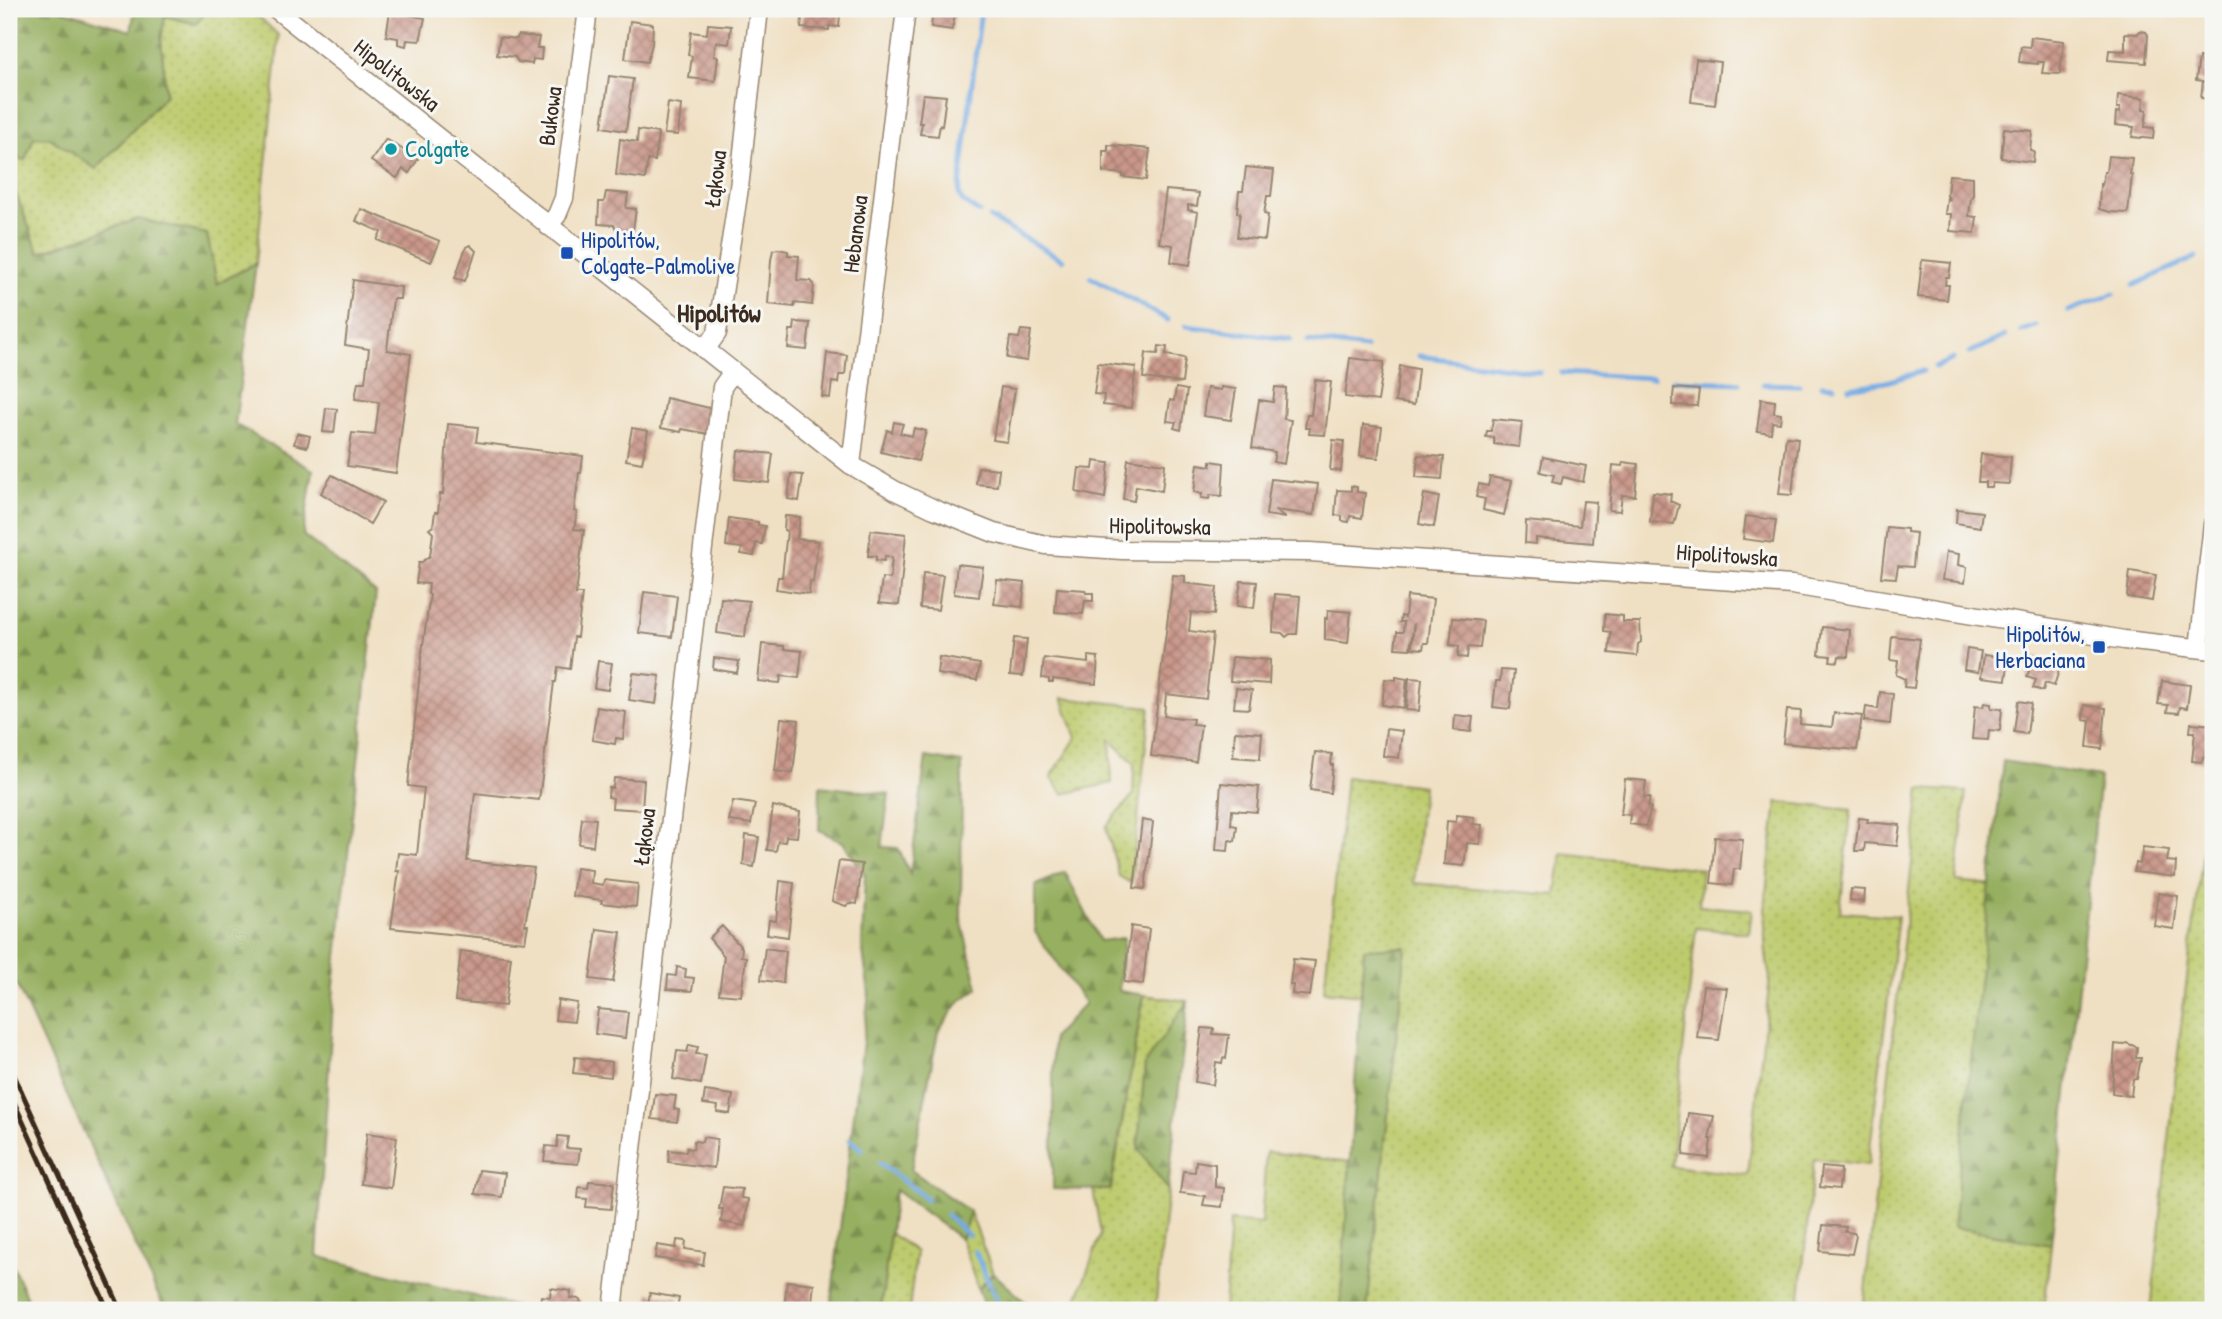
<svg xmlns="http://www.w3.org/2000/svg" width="2222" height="1319" font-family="'Patrick Hand',sans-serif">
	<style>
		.grass { fill: url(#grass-dots); stroke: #7c7a46; stroke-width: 2 }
		.forest { fill: url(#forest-firs); stroke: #686c3f; stroke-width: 2 }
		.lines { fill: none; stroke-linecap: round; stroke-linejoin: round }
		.stream { stroke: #76abe4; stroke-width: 5 }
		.building { fill: url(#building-cross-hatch) }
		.minor-casing { stroke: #968570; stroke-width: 21 }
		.minor { stroke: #fff; stroke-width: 18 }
		.rail { stroke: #3b2a1e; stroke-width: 5 }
		.culture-dot { fill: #0f9aa8; stroke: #f6f6f2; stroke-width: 2.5 }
		.transit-dot { fill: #1a4fb4; stroke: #f6f6f2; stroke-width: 2.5 }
		.labels { text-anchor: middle; stroke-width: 6; stroke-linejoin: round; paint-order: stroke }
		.street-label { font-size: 23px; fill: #3b2a1e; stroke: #f6f6f2 }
		.culture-label { font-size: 23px; fill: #0d838f; stroke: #f6f6f2; text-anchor: start }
		.transit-label { font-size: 23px; fill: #164399; stroke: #f6f6f2; text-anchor: start }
		.quarter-label { font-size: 26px; font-weight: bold; fill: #3b2a1e; stroke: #f6f6f2 }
	</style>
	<defs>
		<pattern id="grass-dots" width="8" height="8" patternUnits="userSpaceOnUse" patternTransform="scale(1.75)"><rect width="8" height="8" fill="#bdcb6d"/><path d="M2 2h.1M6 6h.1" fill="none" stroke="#a3ae5e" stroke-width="1.8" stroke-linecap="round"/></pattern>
		<pattern id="forest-firs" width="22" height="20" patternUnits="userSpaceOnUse" patternTransform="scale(1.75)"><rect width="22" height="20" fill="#96af60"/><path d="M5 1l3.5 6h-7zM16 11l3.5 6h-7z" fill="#7c8f4f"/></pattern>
		<pattern id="building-cross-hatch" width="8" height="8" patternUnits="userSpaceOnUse" patternTransform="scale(1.75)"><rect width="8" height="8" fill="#ca988b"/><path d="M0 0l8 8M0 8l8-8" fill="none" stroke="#a57c71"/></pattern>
	</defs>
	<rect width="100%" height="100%" fill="#f6f6f2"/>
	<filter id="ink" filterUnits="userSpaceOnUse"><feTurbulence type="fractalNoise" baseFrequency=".0143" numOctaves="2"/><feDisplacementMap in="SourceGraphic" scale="14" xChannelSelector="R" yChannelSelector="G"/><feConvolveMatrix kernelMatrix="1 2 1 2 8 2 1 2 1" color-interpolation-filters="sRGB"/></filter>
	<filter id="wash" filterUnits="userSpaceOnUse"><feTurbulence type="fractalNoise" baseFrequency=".00686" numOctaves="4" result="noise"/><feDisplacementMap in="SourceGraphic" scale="28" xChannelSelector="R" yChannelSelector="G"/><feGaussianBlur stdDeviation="1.57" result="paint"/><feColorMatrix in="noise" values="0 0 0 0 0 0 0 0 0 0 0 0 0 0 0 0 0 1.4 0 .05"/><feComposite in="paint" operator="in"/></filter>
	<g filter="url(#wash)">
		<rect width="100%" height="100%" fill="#f0e0c3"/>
		<path class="grass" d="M208 9H251L279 36 256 263 217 284 207 234 138 219 39 253 9 176V158L25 160 34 137 50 138 96 169 166 95 161 39 165 16 196 24Z
			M1062 698 1150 707 1131 883 1119 876 1106 827 1133 795 1134 763 1110 739 1112 783 1063 794 1051 777 1076 738Z
			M1346 777 1423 786 1414 883 1556 895 1562 853 1702 869 1699 906 1752 910 1749 933 1696 928 1671 1166 1748 1175 1770 978C1757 921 1771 860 1777 802L1851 810 1840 912 1898 916 1868 1165 1814 1159 1799 1307 1855 1303 1854 1310H1367L1406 947 1365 949 1361 995 1324 991Z
			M1920 789 1966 792 1956 881 1992 885 1953 1227 2051 1245 2044 1310H1863Z
			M2209 804H2213V1310H2151L2181 1025Z
			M1144 995 1188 1001 1145 1064 1138 1148 1168 1190 1155 1310H1079L1075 1305 1101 1234 1093 1190H1111Z
			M1266 1152 1350 1162 1340 1310H1224L1230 1221 1261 1224Z
			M970 1212 993 1273 978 1289 961 1239Z
			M890 1233 916 1252 909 1310H881Z"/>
		<path class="forest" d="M9 9H59L131 31 135 9H208L196 24 165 16 161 39 166 95 96 169 50 138 34 137 25 160 9 158Z
			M9 176 39 253 138 219 207 234 217 284 256 263 235 424 313 470 303 535 376 593 334 985 317 1256 521 1308V1310H165L9 968Z
			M926 757 962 763 961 919 978 988 959 1002 938 1032 911 1170 970 1212 961 1239 895 1190 881 1310H830L869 993 862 945 865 875 843 842 819 830 820 786 889 794 882 847 898 848 910 874Z
			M2003 761 2100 777 2051 1245 1953 1227Z
			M1065 872 1100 941 1124 938 1119 991 1144 995 1110 1190 1053 1189V1038L1085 1003 1035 932V886Z
			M1406 947 1367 1310H1340L1364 949Z
			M1188 1001 1168 1190 1138 1148 1145 1063Z
			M9 1257 32 1310H9Z
			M993 1273 1034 1310H985L978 1289Z"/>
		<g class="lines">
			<path class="stream" d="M979 212 962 201 959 194 981 9
				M990 218 1063 260
				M1091 277 1168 320
				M2134 285 2196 257
				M2068 311 2114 294
				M1186 326 1290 339
				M2021 331 2036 326
				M1308 341 1366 348
				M1969 353 2005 336
				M1419 356 1539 372
				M1935 367 1953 359
				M1561 373 1653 378
				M1673 380 1739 383
				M1763 384 1799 385
				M1822 385 1834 386
				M1849 388 1886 382 1923 371
				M850 1140 861 1149
				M880 1163 927 1199
				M947 1215 968 1235
				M975 1251 1001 1310"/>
		</g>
		<g id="blocks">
			<path class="building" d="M803 9H831L830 14 840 15 839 27 829 26V30L801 28Z
				M933 9H956L952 30 931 27Z
				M390 12 425 18 420 41 407 40 406 46 398 44V38L386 36Z
				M630 21 653 24 652 44 647 62 625 59Z
				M708 24 731 26 729 44 716 42 714 56 718 57 715 81 689 78 692 56 688 55 691 32 707 34Z
				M2140 31 2146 32 2148 35 2146 63 2108 60 2109 50 2125 51V33L2137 34Z
				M518 35 539 37 537 48H542L541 60 533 59 532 64 518 62 515 57 497 55 500 37 517 39Z
				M2031 37 2064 41 2060 74 2042 73 2044 62H2038V64L2019 62 2021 46 2030 47Z
				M2199 57 2213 59V100L2201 98 2203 81 2196 80Z
				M1696 59 1720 62 1715 105 1691 102Z
				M609 76 633 79 626 131 602 127Z
				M923 94 946 96 942 126 940 125 938 136 920 134 922 123H919Z
				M2118 95 2144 98 2143 109 2147 110 2145 127 2154 128 2153 139 2132 137 2134 127 2115 125 2116 112 2120 113V108H2117Z
				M668 103 681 105 678 135 664 134Z
				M2004 128 2032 131 2030 150 2034 151 2033 162 2001 158Z
				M638 130 658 133 655 161 648 160 645 179 616 175 620 139 637 142Z
				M386 139 418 159 409 173 403 169 397 178 371 161Z
				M1108 145 1150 149 1146 180 1123 177V174L1103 172V151H1108Z
				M2108 156 2132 158 2130 175H2132L2128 213 2110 212 2099 209 2100 184 2102 185 2104 172H2106Z
				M1246 167 1274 170 1271 196H1267L1264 214 1268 215 1265 240 1237 237 1240 213 1237 212 1239 191H1243Z
				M1949 175 1973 177V197H1971L1969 216 1977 217 1975 233 1950 231 1951 214H1945L1947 198 1949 199 1947 195Z
				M1166 190 1199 193 1197 206 1188 205V210L1198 212 1190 265 1171 262 1173 245 1159 243Z
				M606 192 628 194 626 208 636 209 633 231 616 229 614 225 598 224 599 202H604Z
				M361 209 440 241 431 262 377 240 381 232 356 221Z
				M470 245 476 251 465 281 455 278 466 247Z
				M778 249 788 251V255L799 256 797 280 811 281 814 284 812 305 795 303 794 307 768 304 771 260 773 250Z
				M1922 260 1951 263 1949 277H1946L1945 285H1949L1947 300 1918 297Z
				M353 280 401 287 400 299H393L387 350 411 354 396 473 347 466 352 433 375 435 379 402 355 399 358 382H365L369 349 345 345Z
				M795 322 810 323 807 350 788 348 790 330H794Z
				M1021 330 1031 331 1027 361 1007 358 1010 337 1019 338Z
				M1159 346 1167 347 1166 355 1185 358 1182 383 1143 378 1146 353 1158 354Z
				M827 353 847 355 845 375H839L838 383 832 382 830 398 822 397Z
				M1350 358 1384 362 1378 401 1345 397Z
				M1098 363 1136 367 1131 408 1103 405 1104 395 1094 394Z
				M1400 366 1418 369 1414 405 1395 402Z
				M1315 380 1331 382 1325 435 1309 434 1310 428H1305L1307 415H1311Z
				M1001 387 1015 389 1007 442 993 440Z
				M1221 387 1236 389 1231 420 1203 416 1207 388 1221 390Z
				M1275 387 1286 388 1284 419 1291 420 1284 464 1273 462 1275 452 1252 448 1259 400 1273 402Z
				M1176 388 1187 390 1181 430 1174 428 1176 422 1167 421 1170 400 1174 401Z
				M1674 388 1699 390 1697 406 1672 405Z
				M666 398 714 409 709 434 682 429 681 432 661 428Z
				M1761 399 1775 401 1774 413 1781 414 1780 423 1772 422 1771 433 1757 431Z
				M326 408 337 409 334 433 323 432Z
				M1493 419 1522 422 1519 447 1494 444V438L1486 437 1487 431H1491Z
				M894 422 903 424 900 433 912 436 914 428 926 431 918 461 881 452 887 430 892 432Z
				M448 424 478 427 476 442 583 456 581 473H579L574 511 577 512 574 529 584 530 576 594H582L577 637H574L570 669 558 667 556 682H554L539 800 475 793 467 861 534 868 525 925H528L525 942 391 928 399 871H396L398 853 417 855 424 788 408 786 422 652 430 595 428 594 429 584 416 583 419 562H422L430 556 433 533 429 529 433 526 435 512H438L440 494H443Z
				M1363 425 1382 427 1378 458 1360 456Z
				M632 428 648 431 642 463 626 460Z
				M297 433 310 436 307 447 294 444Z
				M1786 437 1798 438 1792 495 1779 494Z
				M1333 440 1344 441 1341 471 1330 470Z
				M738 450 773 454 769 483 735 479Z
				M1981 454 2011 457 2009 484 1992 483 1991 487H1985V482H1978Z
				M1418 455 1444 457 1442 479 1416 477Z
				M1543 457 1586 466 1583 482 1563 477 1561 484 1552 482 1554 475 1540 472Z
				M1128 459 1165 464 1162 491 1136 486 1134 501 1123 499Z
				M1094 461 1109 463 1105 498 1076 492 1079 468 1093 469Z
				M1211 461 1224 463 1222 496 1210 495 1209 499 1201 498 1202 494 1194 492 1198 464 1211 466Z
				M1623 462 1638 464 1635 496 1622 495 1620 511 1609 510 1613 465 1622 466Z
				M978 467 999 469 997 486 976 484Z
				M791 474 803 475 799 501 788 499Z
				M332 475 383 502 370 524 321 493Z
				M1490 477 1512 481 1504 515 1483 510 1485 499 1476 497 1479 484 1488 486Z
				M1271 479 1318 484 1314 515 1274 510 1285 518 1266 515Z
				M1351 486 1357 487V492L1365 493 1362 518 1350 516 1349 522 1342 521V516L1335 515 1337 490 1351 491Z
				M1653 492 1671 494 1670 501 1679 505 1674 524 1650 522Z
				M1424 494 1439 497 1434 527 1419 524Z
				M1583 501 1596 502 1593 543 1536 538V544L1525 543 1526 521 1580 526Z
				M1957 509 1982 512 1980 527 1956 523Z
				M785 516 800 517 797 539 818 541 813 582 810 581 809 594 776 589 778 577H782L787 531 784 530Z
				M1746 516 1776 520 1773 543 1743 539Z
				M729 518 758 522V525L765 526 762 544 756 543 754 556 741 554 742 548 726 546Z
				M1887 527 1907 529V532L1916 533 1913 567 1898 566 1896 578 1881 577Z
				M871 530 906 534 899 605 879 603 882 578 890 579 892 557 885 556 884 561 876 560V556H868Z
				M1946 552 1959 554 1958 565 1967 567 1965 583 1942 580Z
				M957 564 983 567 979 597 954 594Z
				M2130 571 2156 575 2152 601 2127 597Z
				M923 573 943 575 938 610 920 608Z
				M1173 575 1185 576V583L1217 587 1214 615 1191 612 1189 631 1213 634 1206 699 1166 694 1164 716 1193 719 1192 724 1201 725 1196 762 1151 756Z
				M997 580 1025 583 1022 607 994 604Z
				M1241 581 1257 582 1254 608 1237 606Z
				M1057 588 1085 590 1086 593H1093V601H1085L1083 614 1055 612Z
				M644 592 677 596 672 637 639 633Z
				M1275 594 1300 596 1297 634H1290L1286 637 1282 633 1273 632Z
				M1407 596 1433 599 1428 643H1424L1423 649 1412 648 1414 623 1410 649 1395 648 1397 632H1403L1404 622H1400L1401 616 1405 617Z
				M721 598 749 601 745 637 717 633Z
				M1328 610 1351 612 1348 643 1325 640V618L1327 619Z
				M1605 614 1623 616V622H1640L1641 642 1638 644 1637 656 1609 653 1611 632 1604 631Z
				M1453 618 1483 621 1480 648 1468 647 1467 658 1458 657 1459 646 1450 645Z
				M1822 627 1850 630 1848 657 1839 656 1838 662 1830 661 1831 656 1819 655Z
				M1892 636 1920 639 1914 688 1904 687 1905 679 1896 675 1898 661 1890 660Z
				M1014 638 1027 639 1023 676 1010 675Z
				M762 644 784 646V649L802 651 799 678 781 676 780 683 758 681Z
				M1967 649 1981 651 1978 672 1964 670Z
				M1984 655 2009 658 2006 680 1981 677Z
				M1088 656 1098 657 1096 684 1053 679V682H1049V679L1042 678 1044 658 1088 663Z
				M2034 656 2061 664 2054 686 2045 683 2043 691 2033 688 2036 680 2027 677Z
				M939 657 980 664 977 680 937 674Z
				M1232 657 1270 660 1269 684 1230 681Z
				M714 658 739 661 737 673 713 669Z
				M598 661 612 663 608 690 594 688Z
				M1501 670 1514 671 1510 709 1493 707 1496 681H1500Z
				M633 673 660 676 656 704 629 700Z
				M1396 677 1407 679 1404 708 1382 705 1385 679 1396 680Z
				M1409 678 1422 679 1419 711 1406 710Z
				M2162 681 2190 685 2187 708 2180 707 2179 713 2167 712 2168 705 2158 704Z
				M1236 688 1252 690 1249 709 1234 708Z
				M1880 692 1893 694 1890 724 1864 721 1866 707 1878 709Z
				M2018 701 2031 703 2027 734 2014 732Z
				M1984 703 1991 704V708L2002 709 2000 731 1989 730 1988 740 1972 739 1975 706 1983 707Z
				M2084 705 2106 708 2102 749 2087 747 2090 721 2083 720Z
				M597 707 626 712 623 739 616 738 615 744 592 740Z
				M1787 710 1801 711 1800 724 1832 727 1834 713 1862 716 1857 750 1783 743Z
				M1455 715 1473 717 1471 732 1454 730Z
				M781 718 799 720 793 773 775 771Z
				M2191 723 2213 725V758L2203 757 2202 762 2192 761 2195 732H2190Z
				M1386 729 1402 731 1399 758 1383 756Z
				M1235 731 1262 733 1260 759 1233 757Z
				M1315 752 1332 754 1331 765H1333L1330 793 1310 790Z
				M614 778 644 780 642 810 612 808 613 798 608 797 609 788H613Z
				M1625 779 1646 781 1644 797H1650L1648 806 1651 808 1646 826 1629 824 1630 815 1621 814Z
				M1221 783 1259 787 1257 812 1232 810 1231 825 1237 826 1235 841 1229 840 1228 851 1216 850Z
				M733 801 755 804 751 824 729 821Z
				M773 806 800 812 797 837 786 836 785 842 778 841 776 851 767 850Z
				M1457 815 1474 817 1473 824 1482 825 1480 844 1467 843 1464 866 1444 864 1447 821 1456 822Z
				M582 818 596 819 593 846 579 844Z
				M1859 818 1868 819 1867 822 1900 825 1897 846 1865 843 1864 851H1855Z
				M1142 820 1153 822 1145 889 1134 888Z
				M746 835 759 837 754 867 743 865Z
				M1715 837 1743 839 1740 869H1734L1732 885 1711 883Z
				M2143 847 2169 850 2167 861 2176 862 2175 877 2134 872 2136 863 2140 864Z
				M839 861 862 864 857 904 849 903 846 906 832 901Z
				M576 868 592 870 591 883 603 885 604 880 638 884 636 907 601 903 602 900 572 896Z
				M780 881 794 883 788 937 767 934 769 920 776 921Z
				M1851 889 1865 890 1864 902 1850 900Z
				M2158 893 2178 896 2174 929 2154 926Z
				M722 926 742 948 741 956 746 957 741 996 719 994 724 956 709 938Z
				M1131 926 1149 929 1143 984 1124 982Z
				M597 929 621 932 613 982 590 979Z
				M765 948 786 951 783 983 761 980Z
				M461 951 511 957 505 1006 455 1001Z
				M1293 959 1315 961 1310 996 1292 994 1293 985H1290Z
				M677 967 686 969 685 977 694 978 692 991 667 989 668 975 676 976Z
				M1703 986 1727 988 1719 1040 1697 1038Z
				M558 1000 577 1003 574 1022 555 1020Z
				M598 1009 628 1012 625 1038 595 1034Z
				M1202 1028 1214 1029 1213 1034 1229 1035 1226 1059 1223 1058 1222 1063 1216 1062 1213 1085 1195 1082Z
				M2126 1043 2137 1047 2136 1058H2141L2137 1079H2133L2131 1096 2112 1093 2115 1044 2123 1045Z
				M689 1045 698 1047 696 1054 706 1055 701 1084 673 1079 677 1051 687 1052Z
				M575 1057 612 1062 611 1077 573 1073Z
				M705 1091 733 1095 730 1114 717 1112 718 1106 703 1104Z
				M655 1094 676 1096 674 1109 679 1110 677 1122 652 1119Z
				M1688 1113 1714 1116 1709 1139H1711L1709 1158 1683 1155Z
				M367 1133 397 1137 391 1188 361 1184Z
				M558 1136 568 1137 566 1148 580 1149 578 1164 544 1161 546 1146 557 1147Z
				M703 1137 717 1139 714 1168 668 1162 669 1150 686 1152 687 1148 693 1149 694 1141 702 1142Z
				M1196 1161 1215 1164V1187L1224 1188 1222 1207 1203 1205 1205 1196 1180 1193 1183 1171 1195 1172Z
				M1822 1167 1841 1169 1839 1189 1820 1187Z
				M479 1170 505 1173 502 1197 475 1194Z
				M589 1181 614 1183 611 1209 586 1207 587 1199 578 1198 579 1187 588 1188Z
				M723 1187 742 1189 741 1198 748 1199 745 1226 721 1222 723 1209H719Z
				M1823 1225 1846 1227 1845 1232 1854 1233 1856 1236 1852 1254 1820 1251Z
				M677 1240 686 1241 685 1249 705 1252 703 1265 655 1258 657 1245 676 1248Z
				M787 1281 814 1284 811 1310 784 1308Z
				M551 1288 571 1291 570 1298 579 1299 582 1304 581 1308 578 1310H539L541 1296 550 1297Z
				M650 1293 679 1298 677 1310H647Z"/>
		</g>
	</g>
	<g filter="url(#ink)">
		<use href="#blocks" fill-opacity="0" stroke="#968570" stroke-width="2"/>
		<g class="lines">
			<g class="minor-casing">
				<path id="minor" d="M276 9 851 465 896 491 934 509 994 533 1046 545 1122 550 1310 552 1792 585 2124 640 2213 650
					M548 226 557 215 564 198 588 9
					M705 350 717 333 739 188 759 9
					M851 465 906 9
					M2199 648 2213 524
					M613 1310 722 387 732 373"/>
			</g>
			<use href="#minor" class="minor"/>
			<path class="rail" d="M9 1064 121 1310
				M9 1091 108 1310"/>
		</g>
	</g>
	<circle class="culture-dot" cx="391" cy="149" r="7"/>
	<g class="transit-dot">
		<rect x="560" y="246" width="14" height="14" rx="3.5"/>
		<rect x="2092" y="640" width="14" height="14" rx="3.5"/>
	</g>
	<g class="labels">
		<g class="street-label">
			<text transform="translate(397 75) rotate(38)" y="8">Hipolitowska</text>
			<text transform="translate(550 116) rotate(-83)" y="8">Bukowa</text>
			<text transform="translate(715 179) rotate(-83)" y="8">Łąkowa</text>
			<text transform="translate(855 234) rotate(-83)" y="8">Hebanowa</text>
			<text transform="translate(1160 526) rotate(1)" y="8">Hipolitowska</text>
			<text transform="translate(1727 555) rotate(4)" y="8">Hipolitowska</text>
			<text transform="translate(644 837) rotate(-83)" y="8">Łąkowa</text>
		</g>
		<g class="culture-label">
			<text x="405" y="157">Colgate</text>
		</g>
		<g class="transit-label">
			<text x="581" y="248">Hipolitów,<tspan x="581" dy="26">Colgate-Palmolive</tspan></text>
			<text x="2085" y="642" text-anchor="end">Hipolitów,<tspan x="2085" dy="26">Herbaciana</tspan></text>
		</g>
		<g class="quarter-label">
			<text x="719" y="322">Hipolitów</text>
		</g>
	</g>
	<rect width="2222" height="1319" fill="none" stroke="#f6f6f2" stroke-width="35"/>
</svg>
